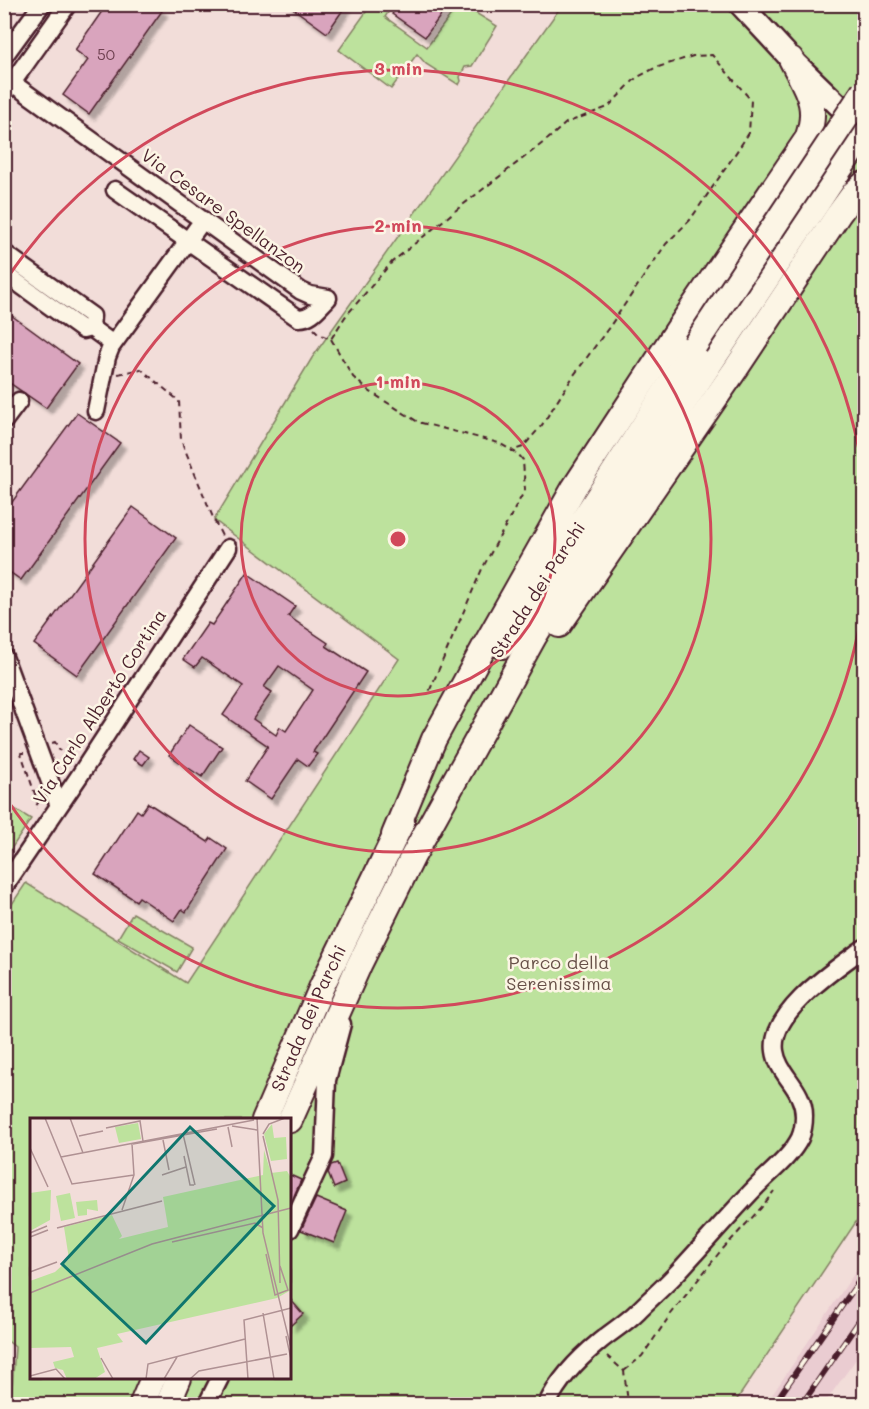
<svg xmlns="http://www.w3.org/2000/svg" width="869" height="1409" font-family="Mali,sans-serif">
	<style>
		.built { fill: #eaccd1 }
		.green { fill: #bde29d; stroke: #848064; stroke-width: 1.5; fill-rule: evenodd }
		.building { fill: #d9a4bd; stroke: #4a1f2b; stroke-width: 1.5; fill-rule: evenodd; filter: url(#shadow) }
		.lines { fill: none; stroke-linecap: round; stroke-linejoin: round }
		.minor-casing { stroke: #4a1f2b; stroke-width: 21 }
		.major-casing { stroke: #4a1f2b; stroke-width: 26 }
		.highway-casing { stroke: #4a1f2b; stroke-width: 28 }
		.path { stroke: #4a1f2b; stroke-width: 2; stroke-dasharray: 6 4.5; stroke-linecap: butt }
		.minor { stroke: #fcf5e5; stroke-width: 16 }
		.major { stroke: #fcf5e5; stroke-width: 21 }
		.highway { stroke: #fcf5e5; stroke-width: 24 }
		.rail-casing { stroke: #4a1f2b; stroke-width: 6 }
		.rail { stroke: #fcf5e5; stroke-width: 4; stroke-dasharray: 11; stroke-linecap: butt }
		.highway-bridge-casing { stroke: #4a1f2b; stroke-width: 28; stroke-linecap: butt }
		.highway-bridge { stroke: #fcf5e5; stroke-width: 24 }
		.ring { fill: none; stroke: #d1495b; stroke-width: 3 }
		.labels { text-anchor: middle; stroke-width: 5; stroke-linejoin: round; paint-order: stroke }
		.number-label { font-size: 15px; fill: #6e4050 }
		.street-label { font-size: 18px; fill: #4a1f2b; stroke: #fcf5e5 }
		.park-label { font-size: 18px; fill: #675048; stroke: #fcf5e5 }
		.inset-road { fill: none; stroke: #af9193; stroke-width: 1.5 }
		.view { fill: #0f766e; fill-opacity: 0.15; stroke: #0f766e; stroke-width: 3 }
		.inset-edge { fill: none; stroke: #4a1f2b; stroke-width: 3 }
		.centre { fill: #d1495b; stroke: #fcf5e5; stroke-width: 3 }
		.ring-label { font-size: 18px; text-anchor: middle; font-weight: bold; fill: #d1495b; stroke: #fcf5e5; stroke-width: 5; stroke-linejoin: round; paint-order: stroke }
	</style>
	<defs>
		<filter id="shadow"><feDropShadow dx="5.5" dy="5.5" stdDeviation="1.5" flood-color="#0004"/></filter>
	</defs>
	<rect width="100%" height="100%" fill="#f2ddd9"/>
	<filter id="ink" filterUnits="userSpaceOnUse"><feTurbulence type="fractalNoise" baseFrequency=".0167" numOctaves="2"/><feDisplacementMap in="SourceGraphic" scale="12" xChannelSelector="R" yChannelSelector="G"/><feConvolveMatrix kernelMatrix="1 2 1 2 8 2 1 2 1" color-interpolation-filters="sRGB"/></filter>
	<g filter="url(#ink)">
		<path class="built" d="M864 1259V1348L824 1404H766Z"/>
		<path class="green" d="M371 5H393L385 17 427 47 458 5H471L469 9 497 26 472 66 465 67 460 77 461 81 459 85 426 64 417 54 391 89 339 50Z
			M562 5H864V1210L734 1404H11L15 1347 4 1338V916L26 883 186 983 399 659 214 520 312 358ZM32 1120H290V1378H32Z
			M5 803 31 819 5 858Z
			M133 913 192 947 177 972 118 938Z"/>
		<path class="building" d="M107 4H152L162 11 89 114 63 95 88 60 75 50Z
			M287 4H347L327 33Z
			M399 4H449L425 37 392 14Z
			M4 310 78 364 46 408 4 379Z
			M77 413 120 443 21 580 4 568V513Z
			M133 507 176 538 77 675 34 644Z
			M247 573 295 606 288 616 328 643 326 646 366 672 313 752 317 754 308 766 298 759 271 799 245 781 268 746 223 715 243 686 202 658 195 667 183 659 208 623 212 625ZM279 666 313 690 286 731 280 727 276 735 253 719 272 692 264 687Z
			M189 725 222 747 202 777 169 755Z
			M139 750 149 757 143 765 133 759Z
			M148 803 208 842 211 838 227 849 186 912 182 909 174 921 139 897 136 901 95 874 137 810 141 813Z
			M337 1163 345 1183 334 1188 328 1173 331 1165Z
			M290 1175 301 1180 290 1205Z
			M316 1198 347 1211 334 1243 301 1230Z
			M290 1299 303 1314 290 1326Z"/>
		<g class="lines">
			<g class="minor-casing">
				<path id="minor" d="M4 56 42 4
					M4 77 301 291 310 295 328 298
					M4 94 68 4
					M115 190 298 318C311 319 319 307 328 298
					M4 253 92 316 91 328
					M4 273 83 330 91 328 113 344
					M96 411 107 357 111 347 203 220
					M4 421 19 401
					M4 657 59 806
					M4 887 80 775 228 548
					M290 1229 324 1156 327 1080 342 1024
					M207 1404 220 1378
					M547 1404C559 1379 577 1360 599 1342 611 1332 626 1323 638 1311 651 1298 665 1286 677 1273 703 1245 728 1216 754 1189 769 1173 790 1158 800 1138 803 1131 804 1123 804 1116 804 1088 778 1075 775 1051 769 1012 837 968 864 948"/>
			</g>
			<g class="major-casing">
				<path id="major" d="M740 4 791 59 860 126"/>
			</g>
			<g class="highway-casing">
				<g id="highway">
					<path d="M559 625 737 367 838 215 854 193 864 184"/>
					<path d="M502 646 695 345"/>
					<path d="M394 835 434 739 487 642 574 488 678 329 807 139C820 105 806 89 791 59"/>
					<path id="s1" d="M264 1120 322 986 402 822"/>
					<path d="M290 1120 359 965 413 856 534 637 611 512 864 133"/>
					<path d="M142 1404 153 1378"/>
					<path d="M168 1404 179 1378"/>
				</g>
			</g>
			<path class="path" d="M4 16 11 21
				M4 115 10 108
				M314 329 319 334 331 339 345 317 392 262 460 207 548 139 566 123 608 107 636 78 655 68 693 56 712 55 751 100 749 133 725 169 690 220 666 244 610 326 574 375 542 425 523 447 511 451
				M331 339 353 377 369 391 418 422 499 443 518 454 523 460 525 490 482 569 429 692
				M118 374 141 369 179 401 181 440 214 520 222 536
				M52 743 55 742 60 751
				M24 753H21L38 803 35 807 37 808
				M607 1356 624 1371 628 1402 630 1404
				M624 1371 642 1356 671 1314 719 1253 761 1208 774 1191"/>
			<use href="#minor" class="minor"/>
			<use href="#major" class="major"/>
			<use href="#highway" class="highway"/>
			<g class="rail-casing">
				<path id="rail" d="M774 1404 864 1274
					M802 1404 864 1314"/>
			</g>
			<use href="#rail" class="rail"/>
			<g class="highway-bridge-casing">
				<path id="highway-bridge" d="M695 345 864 91"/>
			</g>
			<use href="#highway-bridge" class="highway-bridge"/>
		</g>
	</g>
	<g class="ring">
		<circle cx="398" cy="539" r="157"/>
		<circle cx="398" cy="539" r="313"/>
		<path d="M864 596A470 470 0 0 1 6 798M6 280A470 470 0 0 1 864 482"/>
	</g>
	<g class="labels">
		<g class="number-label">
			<text x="106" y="60">50</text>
		</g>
		<g class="street-label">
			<text transform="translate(223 211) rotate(36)" y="6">Via Cesare Spellanzon</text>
			<text transform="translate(538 590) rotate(-57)" y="6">Strada dei Parchi</text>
			<text transform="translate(100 707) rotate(-57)" y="6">Via Carlo Alberto Cortina</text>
			<text dy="6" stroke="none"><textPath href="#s1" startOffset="111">Strada dei Parchi</textPath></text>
		</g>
		<g class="park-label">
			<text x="559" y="969">Parco della<tspan x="559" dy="21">Serenissima</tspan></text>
		</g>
	</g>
	<g transform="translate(30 1118)">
		<rect width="261" height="261" fill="#f2ddd9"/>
		<path d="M108 5 111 21 89 25 85 9ZM242 6 244 20 256 19 257 41 241 43 234 16ZM234 32 241 55 257 53 261 60V172L247 180 87 216 93 224 67 230 75 254 64 261H37L33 252 25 250 23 244 44 239 41 229 0 230V163L25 154 39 141 34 109 82 97 92 118 89 121 138 109 133 79 233 57ZM21 72 20 102 0 113V75ZM40 75 45 100 31 103 26 78ZM67 82 68 93 57 91V97L48 98 46 84Z" fill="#bde29d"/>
		<path class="inset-road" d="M15 0 42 66 104 57M40 0 53 35M227 0 233 115 261 230M202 8 227 12M198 9 202 29M76 10 110 3 113 23M153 16 165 67M233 16 239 6 255 0M49 18 73 13M233 18 248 82 250 165M133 22 139 52M103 26 187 11M0 30 18 69M154 38 160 67H164M31 39 224 2M132 57 156 49M92 92 104 57 102 26M27 110 132 83M0 115 17 108M0 119 18 112M142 124 225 105 233 110M236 136 245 177 258 172 250 148M0 154 27 144M0 175 122 126 261 90M233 195 244 261M256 218 261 241M71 240 83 261M0 258 26 251 35 261M116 261 118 246 215 221M134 261 147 239M160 261 169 253 257 236M218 261 214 202 261 190"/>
		<path class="view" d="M160 9 244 88 116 225 32 146Z"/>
		<rect width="261" height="261" class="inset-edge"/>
	</g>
	<circle cx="398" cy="539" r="9" class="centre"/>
	<g class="ring-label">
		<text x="398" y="75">3 min</text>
		<text x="398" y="232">2 min</text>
		<text x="398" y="388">1 min</text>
	</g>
	<rect width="869" height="1409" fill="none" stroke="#fcf5e5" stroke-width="24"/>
	<rect x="12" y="12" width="845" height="1385" fill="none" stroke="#4a1f2b" stroke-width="2" filter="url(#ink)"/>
</svg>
